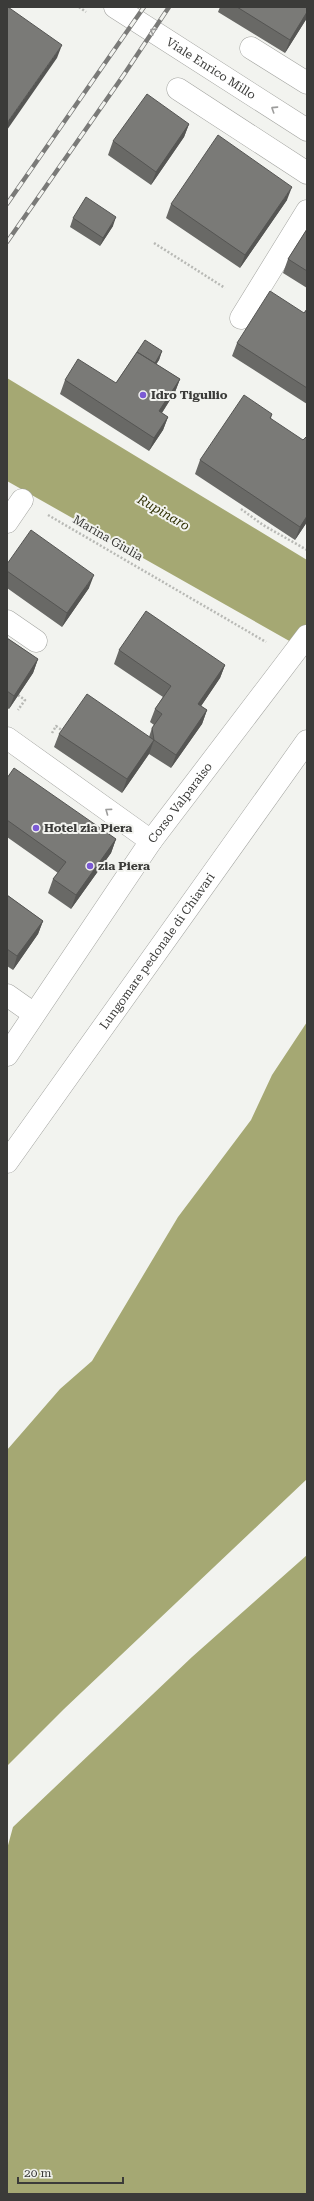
<svg xmlns="http://www.w3.org/2000/svg" width="314" height="2201" font-family="'Roboto Serif',serif">
	<style>
		.water { fill: #a5a873 }
		.lines { fill: none; stroke-linecap: round; stroke-linejoin: round }
		.minor-casing { stroke: #a3a4a0; stroke-width: 23 }
		.path { stroke: #b8b9b5; stroke-width: 2.5; stroke-dasharray: 2 2; stroke-linecap: butt }
		.minor { stroke: #fff; stroke-width: 22 }
		.rail-casing { stroke: #7a7a78; stroke-width: 4.5 }
		.rail { stroke: #f2f3ef; stroke-width: 3; stroke-dasharray: 9; stroke-linecap: butt }
		.wall { fill: #696966 }
		.shaded-wall { fill: #555553 }
		.building { fill: #7a7a77; stroke: #555553 }
		.oneway { stroke: #9d9d9c }
		.poi-dot { fill: #7b5ad4; stroke: #f2f3ef; stroke-width: 1.5 }
		.labels { text-anchor: middle; stroke-width: 4; stroke-linejoin: round; paint-order: stroke }
		.street-label { font-size: 12px; fill: #3b3b39; stroke: #f2f3ef }
		.poi-label { font-size: 12px; font-weight: bold; fill: #3b3b39; stroke: #f2f3ef; text-anchor: start }
		.water-label { font-size: 13px; font-style: italic; fill: #303105; stroke: #f2f3ef }
	</style>
	<rect width="100%" height="100%" fill="#f2f3ef"/>
	<path class="water" d="M7 378 307 560V651L7 481Z
		M307 1022V1479L64 1709 7 1766V1450L60 1389 92 1361 178 1217 251 1120 272 1075Z
		M307 1555V2194H7V1849L13 1827 192 1657Z"/>
	<g class="lines">
		<g class="minor-casing">
			<g id="minor">
				<path id="s1" d="M115 7 307 130"/>
				<path d="M251 48 307 83"/>
				<path d="M178 89 307 173"/>
				<path d="M241 318 307 211"/>
				<path d="M7 522 22 500"/>
				<path d="M7 621 36 641"/>
				<path d="M7 738 151 841"/>
				<path d="M7 995 34 1014"/>
				<path id="s2" d="M7 1055 151 841 307 636"/>
				<path id="s3" d="M7 1162 307 741"/>
			</g>
		</g>
		<path class="path" d="M79 7 86 12
			M154 243 225 288
			M241 509 263 525 307 550
			M48 515 266 642
			M18 695 25 700 18 710
			M52 733 56 726 63 731"/>
		<use href="#minor" class="minor"/>
		<g class="rail-casing">
			<path id="rail" d="M7 204 144 7
				M7 242 123 76 169 7"/>
		</g>
		<use href="#rail" class="rail"/>
	</g>
	<path class="wall" d="M220 7H307V18L285 53 218 12Z
		M189 124 184 137 151 185 108 155 113 141Z
		M287 200 240 268 166 218 171 204Z
		M73 218 113 226 100 246 70 227Z
		M307 229V288L283 273 288 259Z
		M307 309V404L232 356 237 343 304 313Z
		M162 351 159 360 156 364 180 379 175 392 162 413 168 417 163 430 149 451 60 394 65 380 116 383 137 352Z
		M272 414 271 418 307 522 295 540 195 474 200 460Z
		M7 564 89 588 62 627 7 588Z
		M7 638 38 659 33 673 9 709 7 708Z
		M119 650 225 665 220 678 201 706 207 710 202 724 171 768 149 754 122 793 54 747 59 734 149 737 152 728 154 725 150 722 155 709 163 697 114 664Z
		M7 778 116 839 111 853 71 909 48 893 53 879 58 873 7 837Z
		M7 895 43 921 38 934 13 970 7 966Z"/>
	<path class="shaded-wall" d="M307 12V18L285 53 290 40Z
		M62 45 57 58 7 130V123Z
		M189 124 184 137 151 185 156 172Z
		M292 187 287 200 240 268 245 255Z
		M116 217 113 226 100 246 103 238Z
		M162 351 159 360 149 376 152 367Z
		M180 379 175 392 154 425 159 411Z
		M168 417 163 430 149 451 154 438Z
		M307 516V522L295 540 300 527Z
		M94 575 89 588 62 627 67 613Z
		M38 659 33 673 9 709 14 696Z
		M225 665 220 678 193 718 198 704Z
		M207 710 202 724 171 768 176 755Z
		M154 740 149 754 122 793 127 779Z
		M116 839 111 853 71 909 76 895Z
		M43 921 38 934 13 970 17 956Z"/>
	<path class="building" d="M7 7H8L62 45 7 123Z
		M237 7H307V12L290 40Z
		M147 94 189 124 156 172 113 141Z
		M218 135 292 187 245 255 171 204Z
		M86 197 116 217 103 238 73 218Z
		M307 229V271L288 259Z
		M270 291 304 313 307 309V388L237 343Z
		M145 340 162 351 155 363 137 352Z
		M137 352 180 379 159 411 168 417 154 438 65 380 78 359 116 383Z
		M244 395 272 414 270 418 303 440 306 437 307 438V516L300 527 200 460Z
		M31 530 94 575 67 613 7 571V564Z
		M146 611 225 665 198 704 207 710 176 755 154 740 152 728 162 714 155 709 171 686 119 650Z
		M7 638 38 659 14 696 7 691Z
		M87 694 154 740 127 779 59 734Z
		M14 768 116 839 76 895 53 879 66 862 7 820V778Z
		M7 895 43 921 17 956 7 949Z"/>
	<defs><path id="oneway-chevron" d="M-2-3.5L2.5 0L-2 3.5" fill="none" stroke-width="1.6" stroke-linecap="round" stroke-linejoin="round"/></defs>
	<g class="oneway">
		<use href="#oneway-chevron" transform="translate(153 31) rotate(-147)"/>
		<use href="#oneway-chevron" transform="translate(274 109) rotate(-147)"/>
		<use href="#oneway-chevron" transform="translate(108 811) rotate(-144)"/>
	</g>
	<g class="poi-dot">
		<circle cx="143" cy="395" r="4"/>
		<circle cx="36" cy="828" r="4"/>
		<circle cx="90" cy="866" r="4"/>
	</g>
	<g class="labels">
		<g class="street-label">
			<text dy="4" stroke="none"><textPath href="#s1" startOffset="114">Viale Enrico Millo</textPath></text>
			<text transform="translate(108 538) rotate(30)" y="4">Marina Giulia</text>
			<text dy="4" stroke="none"><textPath href="#s2" startOffset="306">Corso Valparaiso</textPath></text>
			<text dy="4" stroke="none"><textPath href="#s3" startOffset="259">Lungomare pedonale di Chiavari</textPath></text>
		</g>
		<g class="poi-label">
			<text x="151" y="399">Idro Tigullio</text>
			<text x="44" y="832">Hotel zia Piera</text>
			<text x="98" y="870">zia Piera</text>
		</g>
		<g class="water-label">
			<text transform="translate(164 512) rotate(30)" y="5">Rupinaro</text>
		</g>
	</g>
	<rect width="314" height="2201" fill="none" stroke="#3b3b39" stroke-width="16"/>
	<path d="M18 2177v6h105v-6" fill="none" stroke="#3b3b39" stroke-width="2"/>
	<text x="24" y="2177" font-size="12" fill="#3b3b39" stroke="#f2f3ef" stroke-width="3" paint-order="stroke">20 m</text>
</svg>
